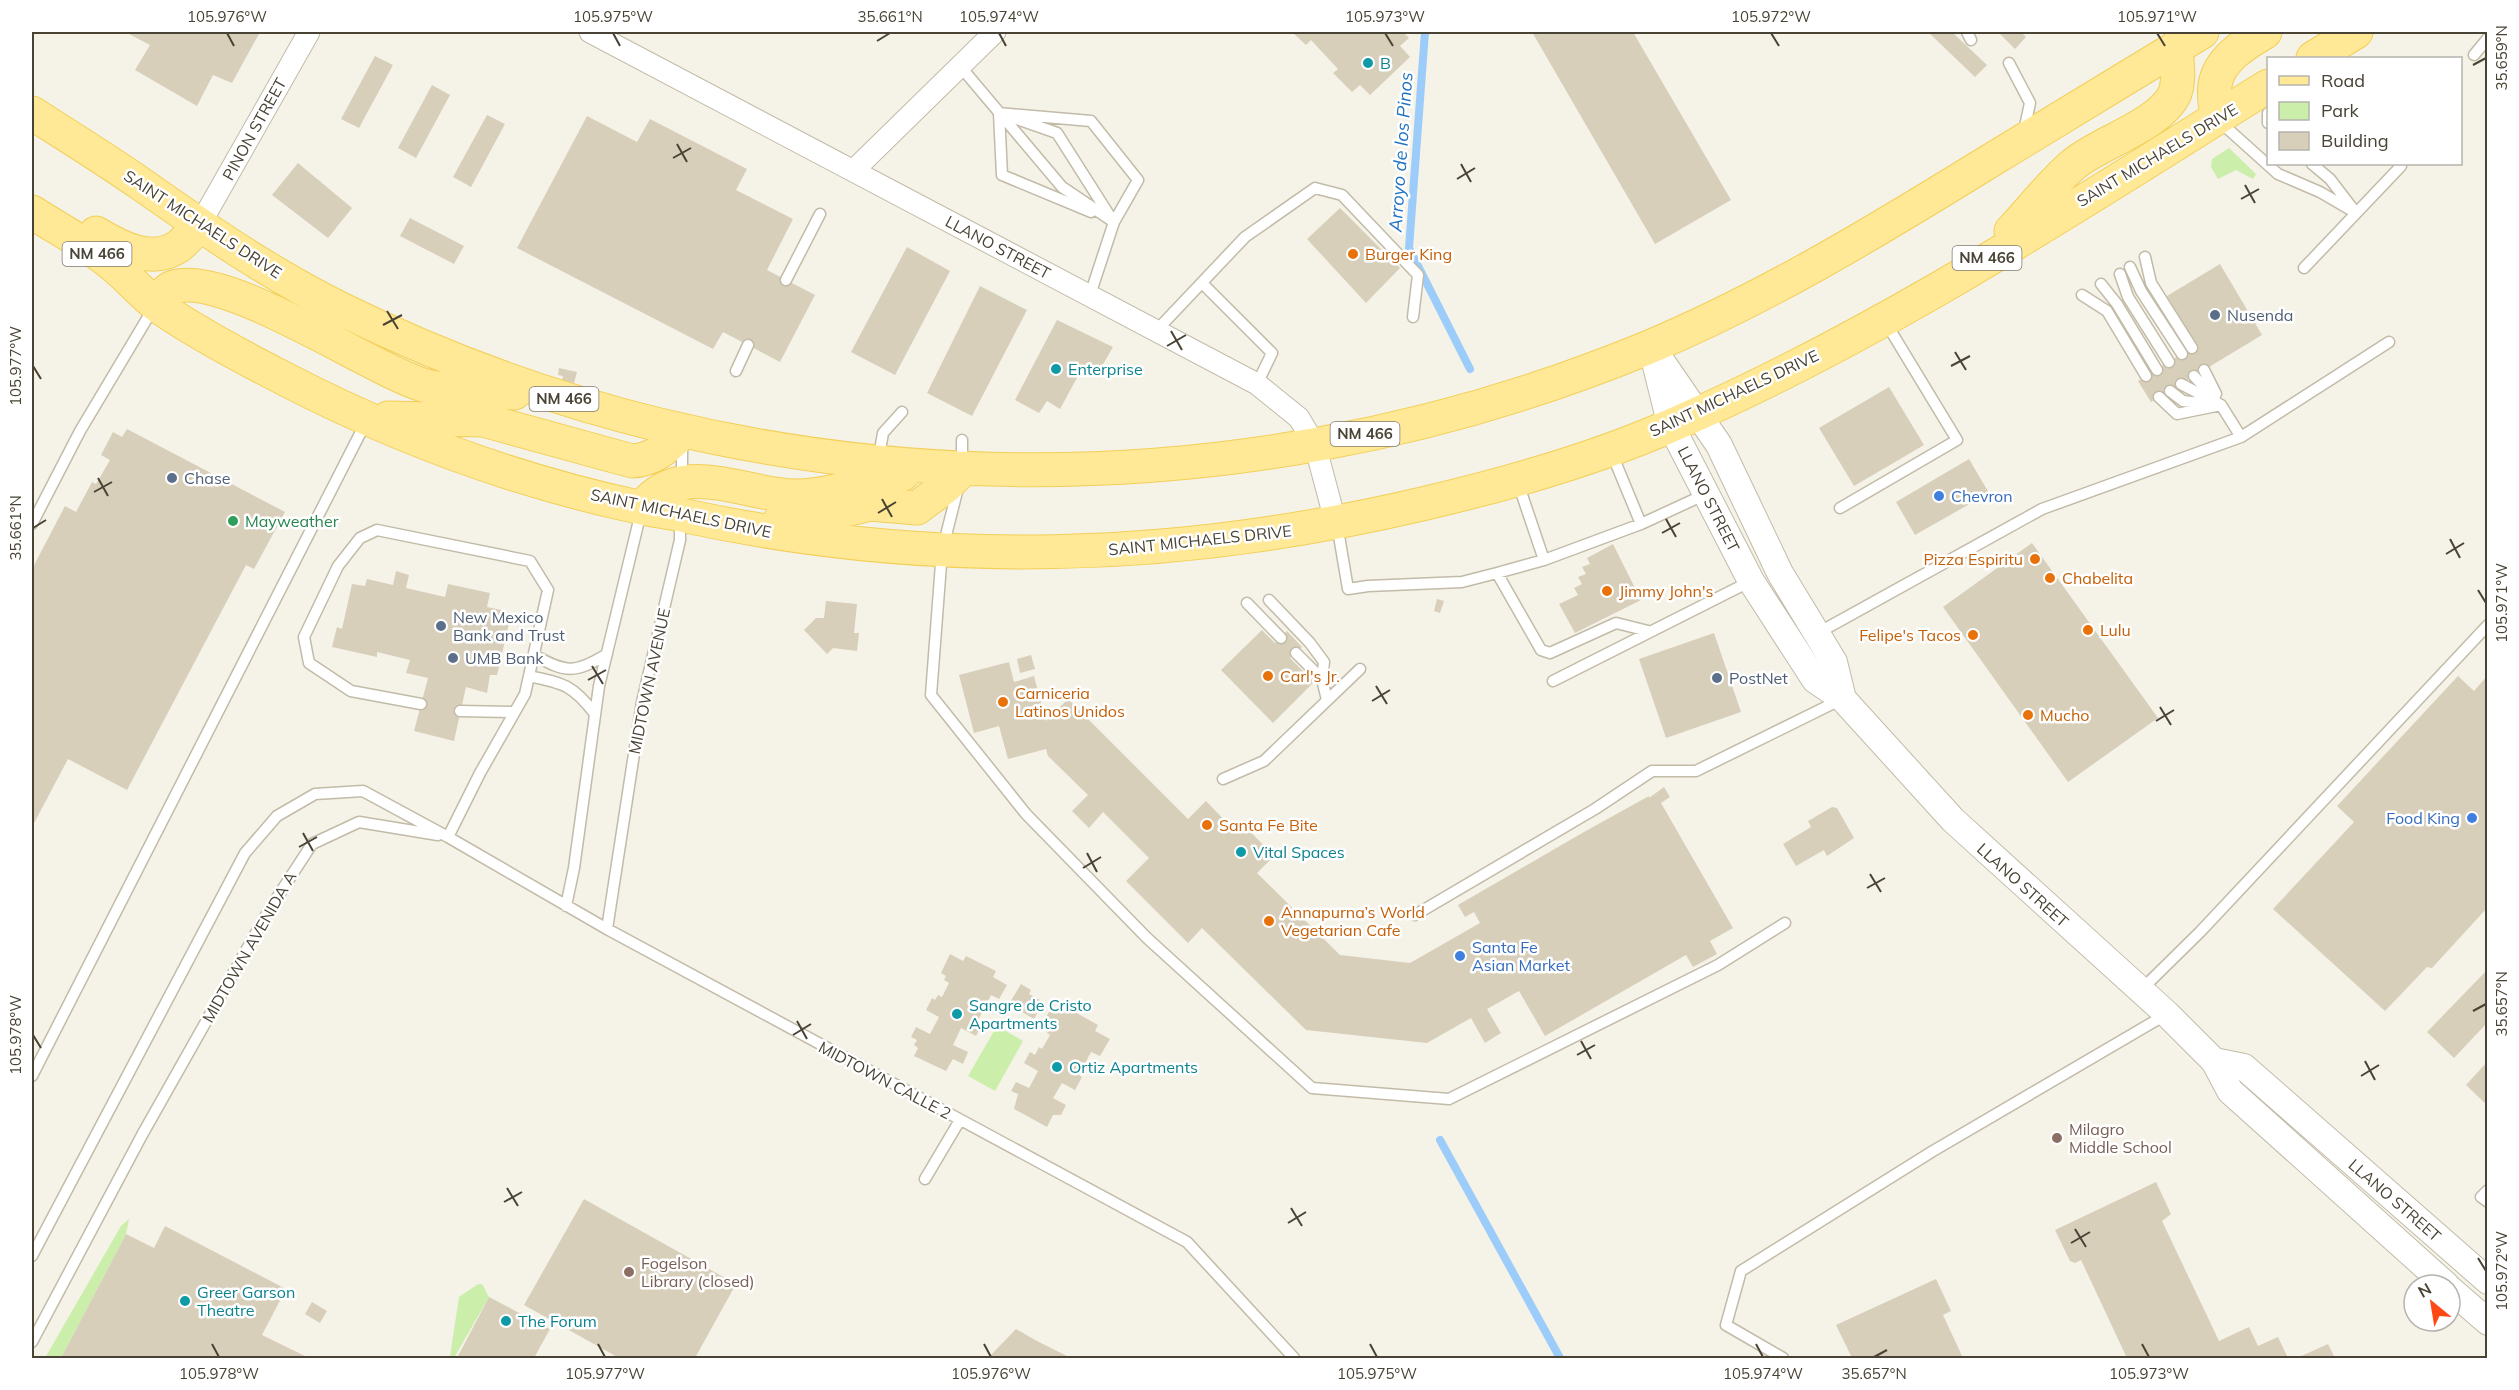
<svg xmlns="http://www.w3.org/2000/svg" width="2519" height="1390" font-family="Mulish,sans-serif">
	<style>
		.green { fill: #cbeeab }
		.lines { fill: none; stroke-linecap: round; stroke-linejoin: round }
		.stream { stroke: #9cccf9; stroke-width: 8 }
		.building { fill: #d8cfbb }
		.service-casing { stroke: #c2bba8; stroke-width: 13 }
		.minor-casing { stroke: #c2bba8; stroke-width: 23 }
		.tertiary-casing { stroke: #c2bba8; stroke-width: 28 }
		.primary-casing { stroke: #f2cf58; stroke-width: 35 }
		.service { stroke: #fff; stroke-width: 10 }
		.minor { stroke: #fff; stroke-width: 21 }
		.tertiary { stroke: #fff; stroke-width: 26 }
		.primary { stroke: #ffe996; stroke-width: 33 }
		.ticks { fill: none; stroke: #494335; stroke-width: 2 }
		.culture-dot { fill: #0f9aa8; stroke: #fff; stroke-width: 2 }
		.food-dot { fill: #e8710a; stroke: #fff; stroke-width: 2 }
		.service-dot { fill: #5c6f8a; stroke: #fff; stroke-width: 2 }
		.shop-dot { fill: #3f7fe0; stroke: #fff; stroke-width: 2 }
		.leisure-dot { fill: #2e9e5b; stroke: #fff; stroke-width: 2 }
		.education-dot { fill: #8d6e63; stroke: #fff; stroke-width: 2 }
		.labels { text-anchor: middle; stroke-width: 5; stroke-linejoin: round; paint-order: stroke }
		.shield { fill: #fff; stroke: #807b72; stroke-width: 1.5 }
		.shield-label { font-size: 15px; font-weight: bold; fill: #494335 }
		.culture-label { font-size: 16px; fill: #0d838f; stroke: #fff; text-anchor: start }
		.street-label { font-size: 16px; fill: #494335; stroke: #fff }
		.food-label { font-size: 16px; fill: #c56008; stroke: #fff; text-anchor: start }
		.service-label { font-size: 16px; fill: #4e5e75; stroke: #fff; text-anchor: start }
		.shop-label { font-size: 16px; fill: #366cbe; stroke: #fff; text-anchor: start }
		.leisure-label { font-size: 16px; fill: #27864d; stroke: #fff; text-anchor: start }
		.education-label { font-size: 16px; fill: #785e54; stroke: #fff; text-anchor: start }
		.water-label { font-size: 18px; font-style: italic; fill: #2072c3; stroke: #fff }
		.neatline { fill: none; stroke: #494335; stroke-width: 2 }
		.ticks-label { font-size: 15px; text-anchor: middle; fill: #494335 }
	</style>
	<rect width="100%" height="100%" fill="#f5f2e7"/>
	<path class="green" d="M2229 148 2256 174 2253 179 2236 170 2218 179 2211 167 2212 159Z
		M997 1026 1023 1041 995 1091 968 1076Z
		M129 1219 126 1234 61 1358H45L121 1226Z
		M478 1284H482L489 1297 454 1358 450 1356 459 1297Z"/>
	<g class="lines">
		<path class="stream" d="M1425 32 1409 248 1470 369
			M1440 1140 1560 1358"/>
	</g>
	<path class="building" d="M125 32H260L232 83 213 75 197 106 135 70 150 45Z
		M1292 32H1403L1409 38 1400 46 1410 57 1370 95 1360 85 1352 92 1333 73 1338 69 1311 40 1306 45Z
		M1532 32H1633L1731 200 1655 244Z
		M1928 32H1952L1987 65 1975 77Z
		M1998 32H2021L2026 37 2015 49Z
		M375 56 393 65 359 128 341 119Z
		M432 85 450 95 416 158 398 148Z
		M487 115 505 124 471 187 453 177Z
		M587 116 637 142 650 119 747 169 736 190 793 219 767 270 815 295 780 362 723 332 713 349 517 248Z
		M298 163 352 208 328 238 272 195Z
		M1340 208 1400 268 1366 303 1307 239Z
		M410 218 464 246 454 264 400 236Z
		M907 247 950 271 895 375 851 352Z
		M2220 264 2262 335 2151 402 2138 381 2196 345 2167 296Z
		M980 286 1027 310 972 416 927 393Z
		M1057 320 1113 347 1098 373 1084 365 1060 409 1047 401 1039 413 1015 400Z
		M559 368 577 372 574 383 562 380 563 376 558 375Z
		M1889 387 1924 445 1854 486 1819 428Z
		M127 429 285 512 254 569 246 565 127 790 68 759 32 827V569L65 506 76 512 92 482 96 484 110 460 101 455 113 432 122 437Z
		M1969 459 1989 493 1915 535 1896 502Z
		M2032 543 2158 718 2068 782 1943 607Z
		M1613 544 1641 600 1575 633 1559 604 1578 595 1574 588 1582 584 1578 577 1586 574 1582 567 1590 564 1587 558Z
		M396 571 409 575 406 588 445 597 448 584 490 593 487 607 506 611 504 617 510 619 497 675H490L487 693 466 687 454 741 414 731 428 678 406 673 410 660 377 652V657L332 647 337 627 342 629 352 584 365 586 367 579 393 585Z
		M1437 599 1444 601 1440 613 1434 611Z
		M826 601 857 604 854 633H859L857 651 833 648 827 654 804 630 816 618H824Z
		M1262 630 1275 643 1287 631 1302 647 1290 658 1314 682 1273 723 1221 670Z
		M1714 633 1741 712 1666 738 1639 659Z
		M1031 655 1035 669 1020 673 1017 659Z
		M1009 662 1014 682 1034 676 1046 721 1068 699 1188 819 1206 801 1231 827 1239 820 1274 856 1257 873 1340 955 1410 963 1480 923 1474 912 1465 917 1458 905 1584 832 1649 796V798L1664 787 1670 797 1661 803 1733 928 1710 941 1717 954 1693 967 1686 955 1545 1036 1519 991 1487 1009 1501 1033 1485 1043 1471 1018 1427 1043 1306 1030 1202 928 1188 943 1126 881 1149 858 1103 812 1089 828 1072 811 1088 795 1048 756 1046 749 1008 759 999 726 974 733 959 675Z
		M2458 676 2474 691 2487 676V908L2432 968 2427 967 2385 1011 2273 909 2354 822 2337 806Z
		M1832 807 1837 808 1854 838 1827 856 1824 850 1796 866 1783 844 1811 827 1808 821Z
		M950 954 963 961 966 956 996 971 993 977 1007 985 999 999 991 995 976 1024 981 1026 976 1036 961 1028 953 1045 968 1052 963 1064 953 1059 946 1071 914 1056 918 1048 914 1045 917 1040 911 1037 916 1027 930 1034 939 1017 926 1010 932 998 935 1000 938 995 942 997 949 983 944 980 946 976 941 973Z
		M2487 970V1023L2454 1058 2427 1032Z
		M1021 984 1031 990 1029 994 1040 1000 1036 1006 1040 1008 1034 1019 1009 1004Z
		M1052 1007 1063 1013 1066 1007 1098 1025 1095 1031 1110 1039 1100 1056 1091 1052 1079 1075 1082 1077 1075 1090 1062 1083 1053 1098 1066 1105 1061 1115H1053L1047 1127 1014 1109 1018 1094 1011 1091 1016 1082 1029 1088 1038 1071 1024 1063 1030 1052 1035 1055 1039 1047 1042 1049 1050 1035 1047 1033 1049 1028 1042 1024Z
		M2487 1062V1105L2466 1085Z
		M2156 1182 2171 1214 2162 1221 2219 1341 2249 1327 2258 1346 2278 1337 2288 1358H2127L2081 1260 2075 1263 2070 1261 2055 1230Z
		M584 1199 736 1284 695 1358H619L524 1305Z
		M165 1226 286 1289 262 1335 309 1358H61L126 1234 154 1248Z
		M1936 1279 1951 1311 1943 1315 1963 1358H1852L1836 1325Z
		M489 1297 550 1329 534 1358H457Z
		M312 1302 327 1311 320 1323 305 1314Z
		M1016 1329 1037 1341 1071 1358H988Z
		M2328 1344 2335 1358H2297Z"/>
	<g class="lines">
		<g class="service-casing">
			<path id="service" d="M1967 32 1971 40
				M2474 55 2488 38
				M2009 63 2030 103 2024 131
				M960 66 1062 187 1114 222 1090 295
				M999 113 1091 121 1138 180 1114 222
				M999 113 1002 175 1091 212
				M2268 113V123
				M1017 119 1057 133 1111 218
				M2219 121 2278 174 2320 192 2356 213 2330 179 2312 164
				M2145 257 2151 283 2192 348
				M2130 267 2141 291 2182 354
				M2304 268 2401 166
				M2120 274 2128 297 2169 362
				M786 280 820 214
				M1202 283 1272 353 1257 384
				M2101 284 2117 304 2157 370
				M2082 295 2107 311 2146 376
				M1156 331 1245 237 1315 188 1342 195 1418 275 1413 317
				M2204 370 2216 394
				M736 371 748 345
				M2194 376 2215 399
				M2181 384 2221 405 2241 437
				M2170 391 2183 401 2209 404
				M2159 397 2177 414 2221 405
				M962 440V464
				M1612 454 1641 524
				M879 456 883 433 902 412
				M682 480V442
				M1518 483 1544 560
				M958 488 942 551 931 695 1026 814 1147 938 1312 1088 1449 1099 1718 965 1785 923
				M1840 508 1957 440 1886 323
				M32 524 80 431 154 307
				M1337 524 1348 589 1368 586 1462 582 1497 573 1544 560 1641 524 1706 494
				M1497 573 1541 650 1550 653 1616 623 1648 631
				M1269 600 1310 643 1324 662 1322 679
				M1247 603 1281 638
				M1816 634 2042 509 2241 437 2389 342
				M1296 653 1322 679 1327 700
				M534 655C566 673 575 674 607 654
				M529 676C563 683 573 685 595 714
				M1553 681 1751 581
				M421 704 351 691 309 663 304 637 338 566 360 538 377 530 530 561 548 590 525 694 480 773 448 837
				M460 711 514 712
				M1223 779 1264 761 1360 669
				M566 906 574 868 599 686 641 512
				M1415 915 1595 809 1652 771H1696L1840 700
				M607 929 642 702 680 540V519
				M2141 990 2200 932 2488 625
				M32 1076 366 422
				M925 1179 960 1120
				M2488 1190 2481 1197 2488 1202
				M32 1256 245 853 277 816 315 794 363 791 448 837 607 929 1187 1242 1294 1358
				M32 1342 142 1135 269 910 312 844 359 822 438 835
				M1783 1358 1726 1325 1741 1271 1933 1151 2167 1014"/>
		</g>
		<g class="minor-casing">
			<path id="minor" d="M590 32 1257 384 1299 418 1315 445 1336 524
				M854 170 995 32
				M199 226 309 32"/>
		</g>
		<g class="tertiary-casing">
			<path id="tertiary" d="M1651 346 1719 445 1780 573 1834 662 1843 699 1815 680 1751 581 1671 426Z
				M1843 699 1953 820 2167 1014 2214 1061 2230 1091 2446 1285
				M2214 1061 2244 1067 2488 1281
				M2450 1289 2488 1322"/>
		</g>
		<g class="primary-casing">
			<path id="primary" d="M2313 58 2356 32
				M32 113C68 136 105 159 141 184 205 229 270 274 341 309 749 511 1227 521 1647 348 1764 299 1873 233 1980 167 2053 122 2128 77 2202 32
				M2217 118C2216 108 2213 95 2215 85 2219 59 2245 44 2265 32
				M32 212C58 229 89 245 113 265 129 278 142 294 158 306 193 331 246 359 285 379 395 436 517 481 638 507 654 511 670 512 686 516 934 569 1175 562 1422 504 1508 484 1596 459 1677 423 1885 332 2076 206 2268 86
				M2011 231C2032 209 2051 183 2074 164 2100 142 2161 125 2175 93 2180 79 2177 62 2176 47
				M96 233C119 247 152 265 179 246 186 240 193 232 199 226
				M156 304C160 299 165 291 171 288 221 267 368 368 423 385 444 392 491 391 514 393
				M388 418 483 420 632 461C654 460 667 447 683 432
				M642 508C680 457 744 495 794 496 825 497 872 481 903 474
				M779 522 830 514 870 504 917 508 945 487 962 470"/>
		</g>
		<use href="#service" class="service"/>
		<use href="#minor" class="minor"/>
		<use href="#tertiary" class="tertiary"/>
		<use href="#primary" class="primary"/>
	</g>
	<path class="ticks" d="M227 33 234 46M613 33 620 46M999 33 1006 46M1385 33 1393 46M1771 33 1779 46M2157 33 2165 46M877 41 890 33M2473 65 2486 58M677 144 687 162M673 158 691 148M1461 164 1471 182M1457 179 1475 168M2245 185 2255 203M2241 199 2259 189M387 311 398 329M383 325 402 315M1171 331 1182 350M1167 346 1186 335M1955 352 1966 370M33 366 41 379M1951 366 1970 356M98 478 108 496M94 492 112 482M882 499 892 517M878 513 896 502M1666 519 1676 537M33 528 46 520M1662 533 1680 523M2450 539 2460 558M2446 554 2464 543M2478 590 2486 603M592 666 603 684M588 680 606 670M1376 686 1387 704M1372 701 1390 690M2160 707 2171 725M2156 721 2174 710M303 833 313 851M299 847 317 837M1087 853 1097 872M1083 868 1101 857M1870 874 1881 892M1867 888 1885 878M2473 1011 2486 1004M797 1021 807 1039M33 1035 41 1048M793 1035 811 1024M1581 1041 1591 1059M1577 1055 1595 1045M2365 1061 2375 1080M2361 1076 2379 1065M507 1188 518 1206M504 1202 522 1192M1291 1208 1302 1226M1288 1223 1306 1212M2075 1229 2086 1247M2071 1243 2090 1232M2478 1258 2486 1271M212 1344 219 1357M598 1344 605 1357M984 1344 991 1357M1370 1344 1377 1357M1756 1344 1763 1357M2142 1344 2149 1357M1874 1357 1887 1350"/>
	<g class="culture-dot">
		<circle cx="1368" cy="63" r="6"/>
		<circle cx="1056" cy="369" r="6"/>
		<circle cx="1241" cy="852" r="6"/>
		<circle cx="957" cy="1014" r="6"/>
		<circle cx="1057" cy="1067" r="6"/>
		<circle cx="185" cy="1301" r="6"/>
		<circle cx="506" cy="1321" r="6"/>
	</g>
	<g class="food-dot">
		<circle cx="1353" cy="254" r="6"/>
		<circle cx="2035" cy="559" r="6"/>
		<circle cx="2050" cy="578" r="6"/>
		<circle cx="1607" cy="591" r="6"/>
		<circle cx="2088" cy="630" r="6"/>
		<circle cx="1973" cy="635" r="6"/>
		<circle cx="1268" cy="676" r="6"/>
		<circle cx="1003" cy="702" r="6"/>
		<circle cx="2028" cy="715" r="6"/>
		<circle cx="1207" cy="825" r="6"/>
		<circle cx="1269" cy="921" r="6"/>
	</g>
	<g class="service-dot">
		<circle cx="2215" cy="315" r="6"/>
		<circle cx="172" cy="478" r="6"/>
		<circle cx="441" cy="626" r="6"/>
		<circle cx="453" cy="658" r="6"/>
		<circle cx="1717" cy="678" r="6"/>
	</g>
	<g class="shop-dot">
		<circle cx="1939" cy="496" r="6"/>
		<circle cx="2472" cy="818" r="6"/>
		<circle cx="1460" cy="956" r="6"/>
	</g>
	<circle class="leisure-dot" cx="233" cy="521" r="6"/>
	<g class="education-dot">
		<circle cx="2057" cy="1138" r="6"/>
		<circle cx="629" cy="1272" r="6"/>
	</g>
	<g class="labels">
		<g class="shield">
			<rect x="62.5" y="242" width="69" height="24" rx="4.5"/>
			<rect x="1952.5" y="246" width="69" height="24" rx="4.5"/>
			<rect x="529.5" y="387" width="69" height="24" rx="4.5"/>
			<rect x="1330.5" y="422" width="69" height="24" rx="4.5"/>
		</g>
		<g class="shield-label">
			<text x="97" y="259">NM 466</text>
			<text x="1987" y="263">NM 466</text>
			<text x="564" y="404">NM 466</text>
			<text x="1365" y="439">NM 466</text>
		</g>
		<g class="culture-label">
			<text x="1380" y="69">B</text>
			<text x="1068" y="375">Enterprise</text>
			<text x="1253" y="858">Vital Spaces</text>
			<text x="969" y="1011">Sangre de Cristo<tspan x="969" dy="18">Apartments</tspan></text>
			<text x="1069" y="1073">Ortiz Apartments</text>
			<text x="197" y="1298">Greer Garson<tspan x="197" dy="18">Theatre</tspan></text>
			<text x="518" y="1327">The Forum</text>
		</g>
		<g class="street-label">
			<text transform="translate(254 129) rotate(-61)" y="6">PINON STREET</text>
			<text transform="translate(2157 155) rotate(-31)" y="6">SAINT MICHAELS DRIVE</text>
			<text transform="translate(203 224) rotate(33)" y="6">SAINT MICHAELS DRIVE</text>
			<text transform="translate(998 247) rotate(28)" y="6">LLANO STREET</text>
			<text transform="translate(1734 393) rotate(-25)" y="6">SAINT MICHAELS DRIVE</text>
			<text transform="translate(1709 499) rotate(63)" y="6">LLANO STREET</text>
			<text transform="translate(681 513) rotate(12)" y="6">SAINT MICHAELS DRIVE</text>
			<text transform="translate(1200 540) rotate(-6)" y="6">SAINT MICHAELS DRIVE</text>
			<text transform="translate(649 681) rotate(-78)" y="6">MIDTOWN AVENUE</text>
			<text transform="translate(2023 885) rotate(42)" y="6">LLANO STREET</text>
			<text transform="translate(249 947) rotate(-60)" y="6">MIDTOWN AVENIDA A</text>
			<text transform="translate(885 1080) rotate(28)" y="6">MIDTOWN CALLE 2</text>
			<text transform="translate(2395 1200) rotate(41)" y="6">LLANO STREET</text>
		</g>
		<g class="food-label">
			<text x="1365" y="260">Burger King</text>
			<text x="2023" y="565" text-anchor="end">Pizza Espiritu</text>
			<text x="2062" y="584">Chabelita</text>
			<text x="1619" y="597">Jimmy John's</text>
			<text x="2100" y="636">Lulu</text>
			<text x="1961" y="641" text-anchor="end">Felipe's Tacos</text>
			<text x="1280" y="682">Carl's Jr.</text>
			<text x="1015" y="699">Carniceria<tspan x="1015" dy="18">Latinos Unidos</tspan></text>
			<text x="2040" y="721">Mucho</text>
			<text x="1219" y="831">Santa Fe Bite</text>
			<text x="1281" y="918">Annapurna’s World<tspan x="1281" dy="18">Vegetarian Cafe</tspan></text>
		</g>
		<g class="service-label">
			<text x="2227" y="321">Nusenda</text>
			<text x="184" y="484">Chase</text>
			<text x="453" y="623">New Mexico<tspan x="453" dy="18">Bank and Trust</tspan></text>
			<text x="465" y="664">UMB Bank</text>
			<text x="1729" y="684">PostNet</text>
		</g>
		<g class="shop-label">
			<text x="1951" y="502">Chevron</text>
			<text x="2460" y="824" text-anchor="end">Food King</text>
			<text x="1472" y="953">Santa Fe<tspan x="1472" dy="18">Asian Market</tspan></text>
		</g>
		<g class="leisure-label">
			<text x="245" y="527">Mayweather</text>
		</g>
		<g class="education-label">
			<text x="2069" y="1135">Milagro<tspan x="2069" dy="18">Middle School</tspan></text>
			<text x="641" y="1269">Fogelson<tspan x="641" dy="18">Library (closed)</tspan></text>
		</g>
		<g class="water-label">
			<text transform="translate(1401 152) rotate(-86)" y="6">Arroyo de los Pinos</text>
		</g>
	</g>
	<rect width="2519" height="1390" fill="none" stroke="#ffffff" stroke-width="66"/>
	<rect x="2267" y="57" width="195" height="108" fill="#ffffff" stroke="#b6b4ae" stroke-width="1.5"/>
	<rect x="2279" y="76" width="30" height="9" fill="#ffe996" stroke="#b6b4ae" stroke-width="1.5"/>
	<text x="2321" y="87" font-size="18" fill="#494335">Road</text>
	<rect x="2279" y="102" width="30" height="18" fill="#cbeeab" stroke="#b6b4ae" stroke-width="1.5"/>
	<text x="2321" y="117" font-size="18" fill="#494335">Park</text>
	<rect x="2279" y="132" width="30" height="18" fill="#d8cfbb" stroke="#b6b4ae" stroke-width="1.5"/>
	<text x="2321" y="147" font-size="18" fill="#494335">Building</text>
	<g transform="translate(2432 1303) rotate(330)"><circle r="28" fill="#ffffff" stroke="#b6b4ae" stroke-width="1.5"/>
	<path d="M0-4.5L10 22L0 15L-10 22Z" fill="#ff4914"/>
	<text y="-9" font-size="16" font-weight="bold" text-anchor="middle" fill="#494335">N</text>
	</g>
	<rect x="33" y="33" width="2453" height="1324" class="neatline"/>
	<g class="ticks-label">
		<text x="227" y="22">105.976°W</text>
		<text x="613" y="22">105.975°W</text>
		<text x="890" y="22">35.661°N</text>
		<text x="999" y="22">105.974°W</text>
		<text x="1385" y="22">105.973°W</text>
		<text x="1771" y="22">105.972°W</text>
		<text x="2157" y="22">105.971°W</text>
		<text transform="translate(2502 58) rotate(-90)" y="5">35.659°N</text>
		<text transform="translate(16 366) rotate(-90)" y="5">105.977°W</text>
		<text transform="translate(16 528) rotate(-90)" y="5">35.661°N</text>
		<text transform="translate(2502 603) rotate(-90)" y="5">105.971°W</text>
		<text transform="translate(2502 1004) rotate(-90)" y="5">35.657°N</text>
		<text transform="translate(16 1035) rotate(-90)" y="5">105.978°W</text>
		<text transform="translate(2502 1271) rotate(-90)" y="5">105.972°W</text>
		<text x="219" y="1379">105.978°W</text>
		<text x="605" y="1379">105.977°W</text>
		<text x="991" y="1379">105.976°W</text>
		<text x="1377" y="1379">105.975°W</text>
		<text x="1763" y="1379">105.974°W</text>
		<text x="1874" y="1379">35.657°N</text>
		<text x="2149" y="1379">105.973°W</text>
	</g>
</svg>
